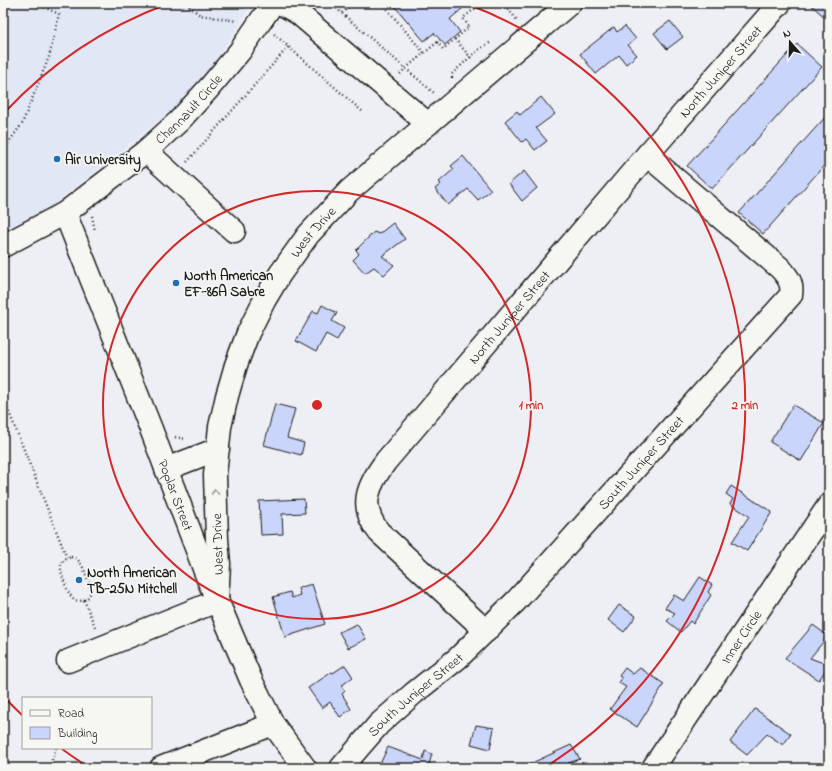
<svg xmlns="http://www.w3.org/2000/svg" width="832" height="771" font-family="'Indie Flower',sans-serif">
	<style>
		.built { fill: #e2e7f6 }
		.building { fill: #cad5fc; stroke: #1c1c1c }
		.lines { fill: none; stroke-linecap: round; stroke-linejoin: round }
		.minor-casing { stroke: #1c1c1c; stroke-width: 25 }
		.path { stroke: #1c1c1c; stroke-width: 2.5; stroke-dasharray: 1 3; stroke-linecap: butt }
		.minor { stroke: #f6f6f2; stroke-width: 22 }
		.oneway { stroke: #949492 }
		.ring { fill: none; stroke: #d62828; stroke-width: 2 }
		.poi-dot { fill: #1f6fb2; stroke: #f6f6f2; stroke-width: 1.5 }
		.labels { text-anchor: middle; stroke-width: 3.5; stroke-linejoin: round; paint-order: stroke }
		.street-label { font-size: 14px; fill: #1c1c1c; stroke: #f6f6f2 }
		.poi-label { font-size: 14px; font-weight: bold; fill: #1c1c1c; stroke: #f6f6f2; text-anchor: start }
		.centre { fill: #d62828; stroke: #f6f6f2; stroke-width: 2 }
		.ring-label { font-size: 12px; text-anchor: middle; font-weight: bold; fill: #d62828; stroke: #f6f6f2; stroke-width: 3.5; stroke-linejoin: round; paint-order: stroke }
	</style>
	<rect width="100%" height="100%" fill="#edeff4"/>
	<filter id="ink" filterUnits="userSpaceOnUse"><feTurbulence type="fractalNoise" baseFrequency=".025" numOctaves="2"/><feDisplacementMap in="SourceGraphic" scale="8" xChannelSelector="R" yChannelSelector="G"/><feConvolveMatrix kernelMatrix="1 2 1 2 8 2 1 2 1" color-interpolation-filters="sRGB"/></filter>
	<g filter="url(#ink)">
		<path class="built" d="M3 3H252L198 90 24 228 3 235Z"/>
		<path class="building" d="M392 3H469L450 19 460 32 445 45 434 33 424 41Z
			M809 3H829V21Z
			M670 21 683 37 667 49 654 33Z
			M625 26 636 39 628 45 637 55 626 64 619 55 596 74 580 54 614 27 617 32Z
			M797 44 822 67 712 189 687 166Z
			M541 97 555 114 536 128 547 141 535 150 526 139 522 142 505 121 517 111 520 115Z
			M829 113V160L763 234 739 213Z
			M463 156 491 190 478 200 468 189 448 205 435 189 441 184 439 182 454 169 451 166Z
			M524 171 537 188 522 201 509 184Z
			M393 223 405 239 382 256 394 265 384 275 374 267 365 273 353 260 359 254 356 250 374 232 379 234Z
			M322 305 337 313 332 321 344 328 337 340 326 334 316 352 296 341 313 311 318 313Z
			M275 404 295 409 287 438 304 443 301 455 264 445Z
			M793 405 824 423 801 461 770 442Z
			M731 486 772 512 747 551 732 542 749 516 730 504 733 499 726 494Z
			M304 499 305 513 282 514 283 534 261 535 259 501Z
			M700 577 712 585 708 592 711 595 693 624 690 621 681 632 667 621 675 613 665 608 674 595 684 601Z
			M312 584 325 624 285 637 273 597 290 592 292 598 300 595 298 588Z
			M619 605 636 616 624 632 608 620Z
			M357 624 366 639 348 648 339 632Z
			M813 625 828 636 810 658 829 665 819 680 785 658Z
			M345 665 353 677 341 686 345 691 342 694 351 709 340 717 330 702 322 708 308 688 332 672 333 673Z
			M625 668 633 674 640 668 664 684 637 727 610 709 626 687 619 683 622 678 619 676Z
			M755 709 791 734 783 745 767 734 747 755 730 742Z
			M476 725 494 728 490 749 471 744Z
			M571 745 580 759 568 763 570 768H521Z
			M388 747 423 760 425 751 432 754 429 764 438 768H385L379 766Z"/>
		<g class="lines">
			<g class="minor-casing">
				<g id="minor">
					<path d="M280 3 298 13 428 124"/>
					<path d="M146 151 234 231"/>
					<path id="s1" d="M65 213 151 429 208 579 251 680 273 724 305 768"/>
					<path id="s2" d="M3 246 65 213 146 151 179 121 209 88 240 51 273 3"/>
					<path d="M166 469 218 449"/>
					<path id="s3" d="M486 631 379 532C358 506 368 485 386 461L647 155 780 3"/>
					<path id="s4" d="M68 661 217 601 219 564 217 539 215 475 220 427 227 396 236 365 248 333 264 301 280 274 308 235 349 191 570 3"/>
					<path d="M161 768 273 724"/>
					<path id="s5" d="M341 768 379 724 414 693 458 658 516 601 791 295C793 283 788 277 780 268L647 155"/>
					<path id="s6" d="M653 768 829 505"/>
				</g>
			</g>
			<path class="path" d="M242 3 243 10
				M330 3 434 93
				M382 3 424 53
				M503 3 518 21
				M3 5 7 3
				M189 6 200 15 237 21
				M342 13 353 3
				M274 34 364 113
				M437 42 443 49 455 39
				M471 58 455 39 469 27 463 18 482 3
				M400 74 406 68 440 40
				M452 78V74C463 64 479 47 492 42
				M3 150 22 124 49 57 59 14 35 3
				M187 162 288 47
				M92 216 95 231
				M3 397 67 558
				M175 437 186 439
				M71 557C79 558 82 565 85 572 88 580 96 595 84 600 82 601 77 601 75 600 68 596 60 573 61 566 61 565 63 561 64 560Z
				M84 600 96 629
				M53 768 52 759 56 748"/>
			<use href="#minor" class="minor"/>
		</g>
		<defs><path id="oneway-chevron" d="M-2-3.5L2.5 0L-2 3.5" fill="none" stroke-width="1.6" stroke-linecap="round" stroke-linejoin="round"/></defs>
		<use class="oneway" href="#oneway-chevron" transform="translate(215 492) rotate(-90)"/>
	</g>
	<g class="ring">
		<circle cx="317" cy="405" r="214"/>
		<path d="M90 768A428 428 0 0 1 62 749M22 715A428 428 0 0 1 4 697M4 113A428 428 0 0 1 167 4M467 4A428 428 0 0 1 544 768"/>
	</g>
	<g class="poi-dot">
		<circle cx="57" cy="159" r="4"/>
		<circle cx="176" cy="283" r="4"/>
		<circle cx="79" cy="580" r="4"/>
	</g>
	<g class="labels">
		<g class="street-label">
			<text dy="5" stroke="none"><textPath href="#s3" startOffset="738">North Juniper Street</textPath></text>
			<text dy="5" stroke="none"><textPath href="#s2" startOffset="232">Chennault Circle</textPath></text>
			<text dy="5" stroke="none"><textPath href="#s4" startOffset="554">West Drive</textPath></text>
			<text dy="5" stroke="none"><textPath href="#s3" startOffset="414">North Juniper Street</textPath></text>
			<text dy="5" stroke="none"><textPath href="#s5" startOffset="429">South Juniper Street</textPath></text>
			<text dy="5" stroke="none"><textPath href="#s1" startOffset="303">Poplar Street</textPath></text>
			<text transform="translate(217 544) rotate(-92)" y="5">West Drive</text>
			<text dy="5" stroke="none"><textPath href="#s6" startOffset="158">Inner Circle</textPath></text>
			<text dy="5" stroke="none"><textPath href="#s5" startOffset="105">South Juniper Street</textPath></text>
		</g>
		<g class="poi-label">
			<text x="65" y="164">Air University</text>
			<text x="184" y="280">North American<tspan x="184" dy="16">EF-86A Sabre</tspan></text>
			<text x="87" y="577">North American<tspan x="87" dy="16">TB-25N Mitchell</tspan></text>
		</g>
	</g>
	<circle cx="317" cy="405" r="6" class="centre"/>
	<g class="ring-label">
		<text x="531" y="409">1 min</text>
		<text x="745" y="409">2 min</text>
	</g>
	<rect width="832" height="771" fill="none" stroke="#f6f6f2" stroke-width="16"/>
	<rect x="8" y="8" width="816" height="755" fill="none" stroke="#1c1c1c" stroke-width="1.5" filter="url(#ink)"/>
	<rect x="22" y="697" width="130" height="52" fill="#f6f6f2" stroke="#9f9f9c"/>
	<rect x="30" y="710" width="20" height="6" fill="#f6f6f2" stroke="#9f9f9c"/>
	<text x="58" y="717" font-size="12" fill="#1c1c1c">Road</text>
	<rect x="30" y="727" width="20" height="12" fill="#cad5fc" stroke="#9f9f9c"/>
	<text x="58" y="737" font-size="12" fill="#1c1c1c">Building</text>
	<g transform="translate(790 42) rotate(340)" stroke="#f6f6f2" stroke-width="3" paint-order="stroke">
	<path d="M0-3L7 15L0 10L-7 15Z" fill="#1c1c1c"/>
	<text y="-6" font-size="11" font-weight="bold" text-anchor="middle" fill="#1c1c1c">N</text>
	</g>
</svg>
